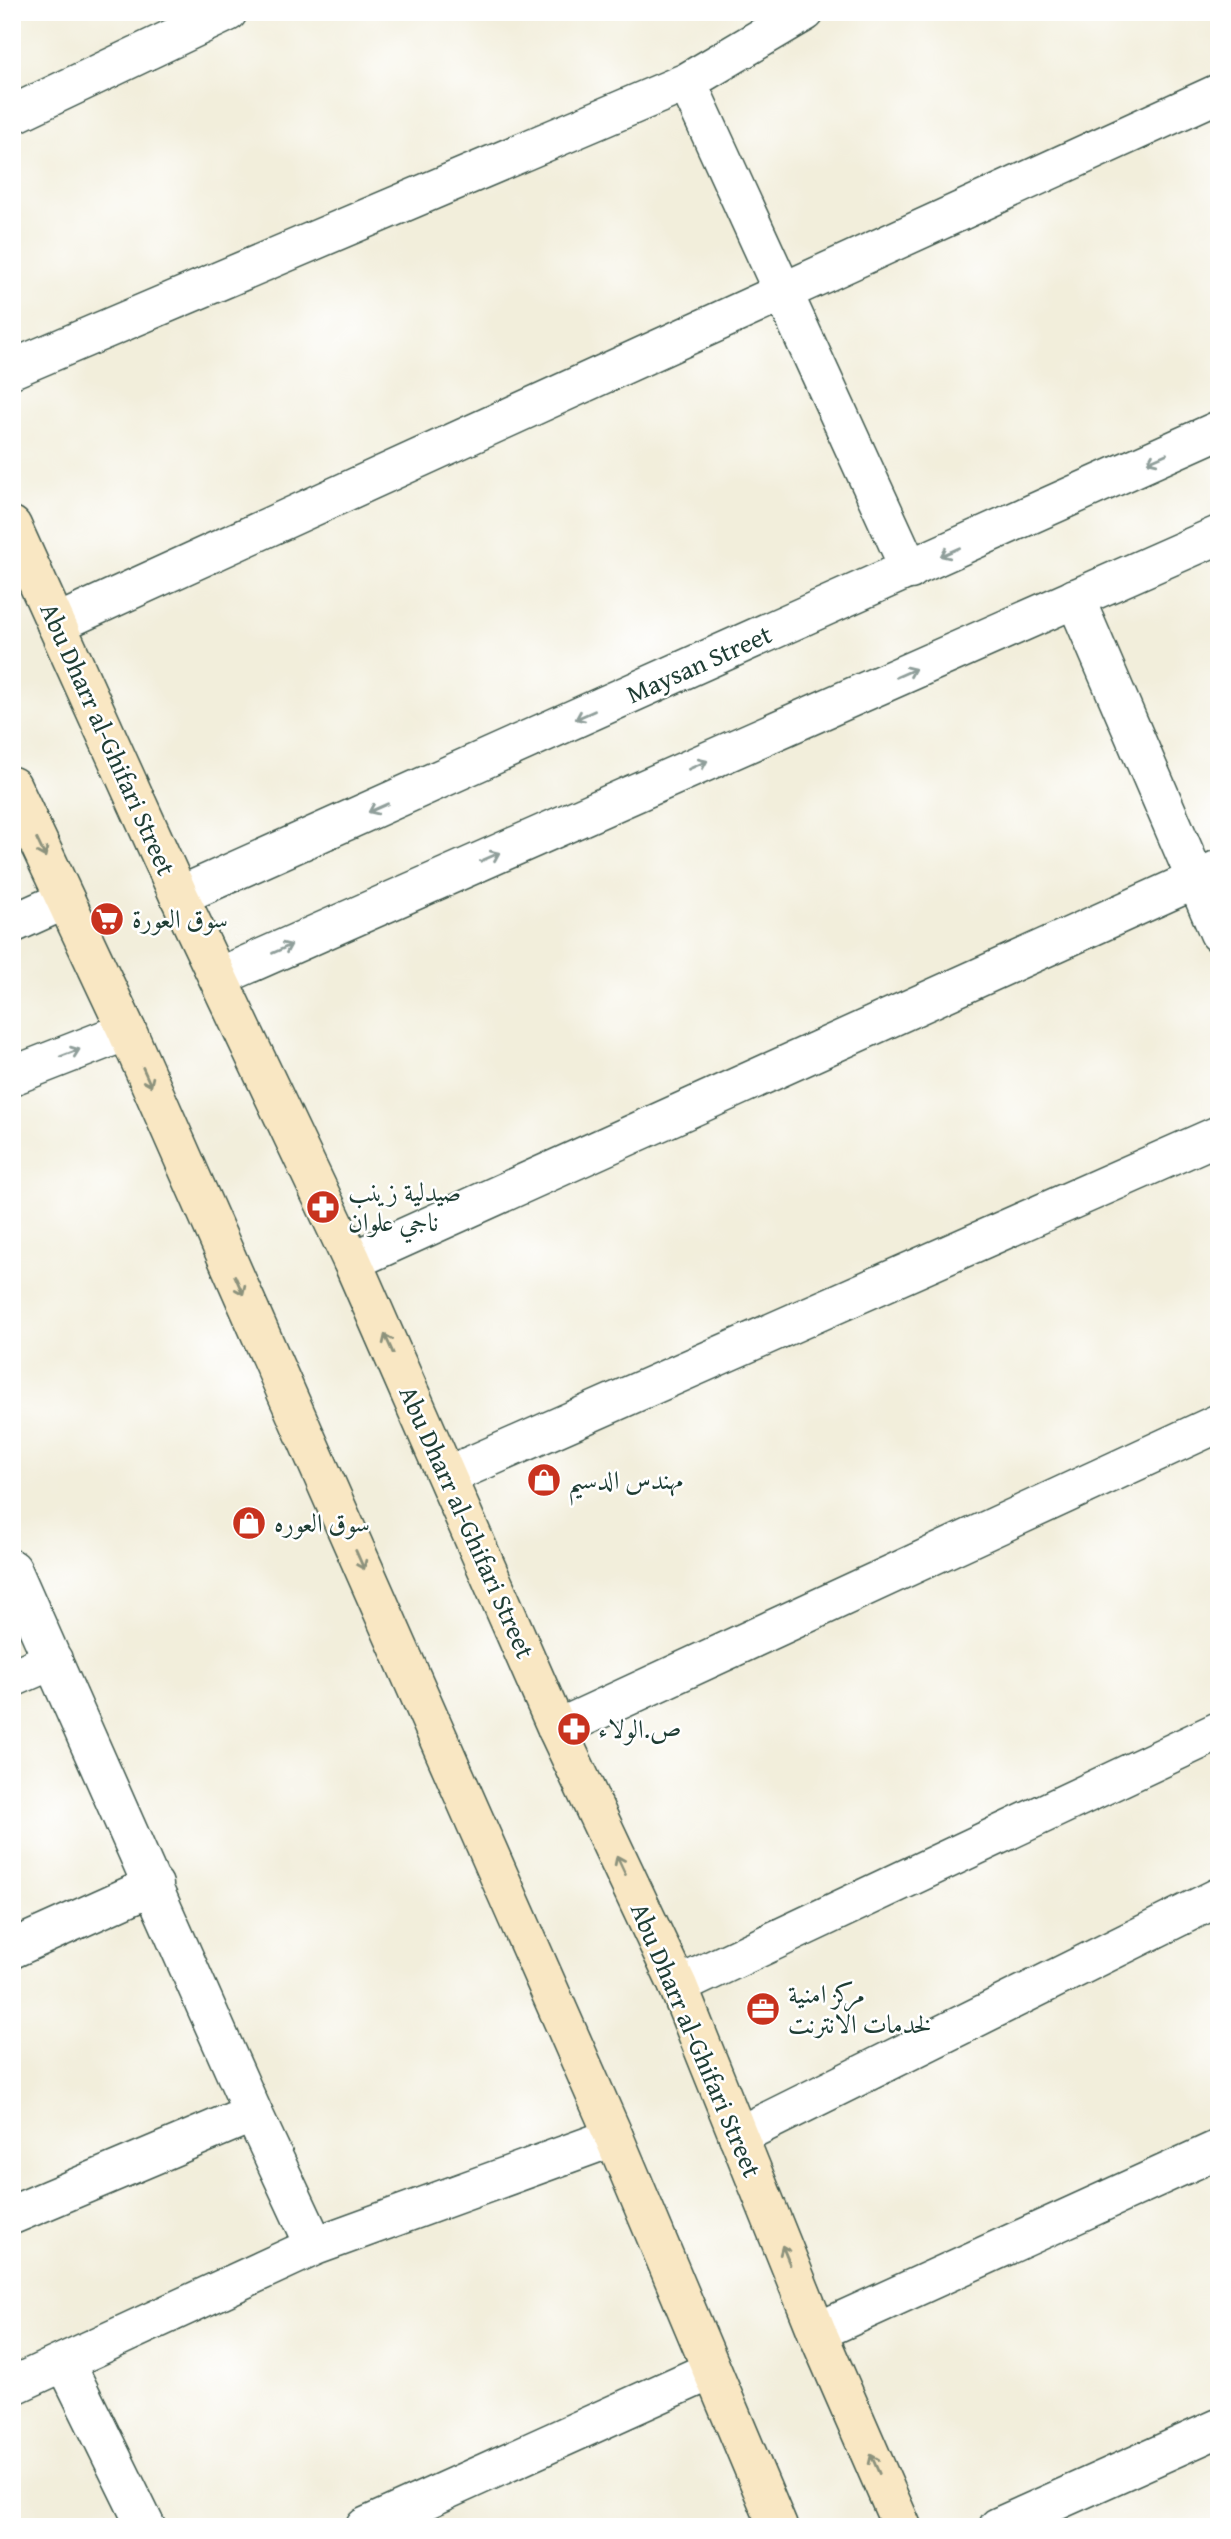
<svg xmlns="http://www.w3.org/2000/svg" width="1231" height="2539" font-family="'Gentium Book Plus',Amiri,serif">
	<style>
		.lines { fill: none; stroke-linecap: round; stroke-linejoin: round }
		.minor-casing { stroke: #3f584d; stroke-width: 41 }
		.tertiary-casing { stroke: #3f584d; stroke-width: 41 }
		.secondary-casing { stroke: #3f584d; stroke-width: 41 }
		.minor { stroke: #fff; stroke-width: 38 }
		.tertiary { stroke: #fff; stroke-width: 38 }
		.secondary { stroke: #f9e7c3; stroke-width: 38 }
		.oneway { stroke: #8f9e9a }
		.oneway2 { stroke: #8c927c }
		.labels { text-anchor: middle; stroke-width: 5; stroke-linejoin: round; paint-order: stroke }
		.street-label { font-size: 26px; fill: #1f3d34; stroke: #fff }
		.poi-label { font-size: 26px; fill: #1f3d34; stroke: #fff; text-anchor: start }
	</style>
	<rect width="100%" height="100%" fill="#fff"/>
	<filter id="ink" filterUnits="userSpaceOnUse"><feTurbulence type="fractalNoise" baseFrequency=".0143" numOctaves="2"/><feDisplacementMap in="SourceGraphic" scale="14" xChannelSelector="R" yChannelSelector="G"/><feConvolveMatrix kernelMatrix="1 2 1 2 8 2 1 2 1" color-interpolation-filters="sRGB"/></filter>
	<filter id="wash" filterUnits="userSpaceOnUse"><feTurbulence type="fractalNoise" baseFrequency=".00686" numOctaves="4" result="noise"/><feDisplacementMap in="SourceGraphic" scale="28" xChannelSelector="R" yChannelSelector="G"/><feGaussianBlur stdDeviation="1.57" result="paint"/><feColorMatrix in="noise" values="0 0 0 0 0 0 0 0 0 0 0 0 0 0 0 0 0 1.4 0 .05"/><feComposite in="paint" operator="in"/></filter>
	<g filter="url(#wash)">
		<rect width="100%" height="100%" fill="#f2eedb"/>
	</g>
	<g filter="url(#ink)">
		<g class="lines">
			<g class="minor-casing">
				<path id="minor" d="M687 82 910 570
					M12 115 228 12
					M12 369 687 82 805 12
					M1075 598 1219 933
					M56 624 1219 93
					M352 1261 1219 869
					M447 1476 1219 1135
					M12 1569 253 2113 315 2246
					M12 1678 53 1660
					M557 1729 1219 1423
					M12 1949 154 1885
					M678 1986 1219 1731
					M738 2136 1219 1897
					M12 2215 253 2113
					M817 2332 1219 2149
					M65 2362 146 2527
					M12 2386 315 2246 614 2137
					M365 2527 710 2371
					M998 2527 1219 2428"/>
			</g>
			<g class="tertiary-casing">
				<path id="tertiary" d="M179 896 1219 430
					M12 924 65 900
					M219 977 1219 535
					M12 1076 127 1031"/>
			</g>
			<g class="secondary-casing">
				<path id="secondary" d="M12 526 179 896 352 1261 557 1729 678 1986 817 2332 902 2527
					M12 786 127 1031 614 2137 778 2527"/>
			</g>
			<use href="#minor" class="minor"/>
			<use href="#tertiary" class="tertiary"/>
			<use href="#secondary" class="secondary"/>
		</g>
		<defs><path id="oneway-shaft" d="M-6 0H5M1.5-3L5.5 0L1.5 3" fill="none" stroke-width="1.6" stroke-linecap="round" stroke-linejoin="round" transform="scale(1.75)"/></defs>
		<g class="oneway">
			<use href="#oneway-shaft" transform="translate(1157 458) rotate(156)"/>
			<use href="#oneway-shaft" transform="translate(950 552) rotate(156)"/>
			<use href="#oneway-shaft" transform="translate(906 673) rotate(-24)"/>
			<use href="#oneway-shaft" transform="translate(585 715) rotate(156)"/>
			<use href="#oneway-shaft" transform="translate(698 765) rotate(-24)"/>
			<use href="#oneway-shaft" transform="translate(378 808) rotate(156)"/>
			<use href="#oneway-shaft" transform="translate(490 857) rotate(-24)"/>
			<use href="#oneway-shaft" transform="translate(282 949) rotate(-24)"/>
			<use href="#oneway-shaft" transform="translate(70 1053) rotate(-21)"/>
		</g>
		<g class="oneway2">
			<use href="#oneway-shaft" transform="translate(41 848) rotate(65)"/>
			<use href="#oneway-shaft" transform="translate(147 1077) rotate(66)"/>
			<use href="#oneway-shaft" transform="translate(239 1285) rotate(66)"/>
			<use href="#oneway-shaft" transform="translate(389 1344) rotate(-114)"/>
			<use href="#oneway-shaft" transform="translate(360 1560) rotate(66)"/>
			<use href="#oneway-shaft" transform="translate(621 1865) rotate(-115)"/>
			<use href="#oneway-shaft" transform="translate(786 2255) rotate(-112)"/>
			<use href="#oneway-shaft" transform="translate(875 2464) rotate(-114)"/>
		</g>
	</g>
	<defs>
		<g id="supermarket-disc" transform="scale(1.75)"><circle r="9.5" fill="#c8321e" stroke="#fff"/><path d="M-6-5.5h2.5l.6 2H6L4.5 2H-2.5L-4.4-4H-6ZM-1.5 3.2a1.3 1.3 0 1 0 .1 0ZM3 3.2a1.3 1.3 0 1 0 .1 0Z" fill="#fff"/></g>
		<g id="pharmacy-disc" transform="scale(1.75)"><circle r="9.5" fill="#c8321e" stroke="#fff"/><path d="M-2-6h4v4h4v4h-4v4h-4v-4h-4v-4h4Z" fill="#fff"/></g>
		<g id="shop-disc" transform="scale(1.75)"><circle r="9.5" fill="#c8321e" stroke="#fff"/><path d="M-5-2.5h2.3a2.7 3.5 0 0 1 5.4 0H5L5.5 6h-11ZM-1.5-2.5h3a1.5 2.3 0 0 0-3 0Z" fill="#fff"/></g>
		<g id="office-disc" transform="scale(1.75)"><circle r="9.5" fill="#c8321e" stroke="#fff"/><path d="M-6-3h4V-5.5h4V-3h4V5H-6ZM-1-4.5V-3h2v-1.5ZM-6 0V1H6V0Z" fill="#fff"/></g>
	</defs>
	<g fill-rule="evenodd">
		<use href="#supermarket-disc" x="107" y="919"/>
		<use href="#pharmacy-disc" x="323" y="1207"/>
		<use href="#shop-disc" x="544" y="1480"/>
		<use href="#shop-disc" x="249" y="1523"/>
		<use href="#pharmacy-disc" x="574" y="1729"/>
		<use href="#office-disc" x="763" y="2009"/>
	</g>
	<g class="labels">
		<g class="street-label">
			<text transform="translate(699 664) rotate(-24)" y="9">Maysan Street</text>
			<text transform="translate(108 739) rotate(66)" y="9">Abu Dharr al-Ghifari Street</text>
			<text transform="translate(467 1522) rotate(66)" y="9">Abu Dharr al-Ghifari Street</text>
			<text transform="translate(696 2040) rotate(67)" y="9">Abu Dharr al-Ghifari Street</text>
		</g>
		<g class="poi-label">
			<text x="132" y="928">سوق العورة</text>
			<text x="348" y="1201">صيدلية زينب<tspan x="348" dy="30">ناجي علوان</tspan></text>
			<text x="568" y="1489">مهندس الدسيم</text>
			<text x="274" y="1532">سوق العوره</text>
			<text x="598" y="1738">ص.الولاء</text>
			<text x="788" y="2003">مركز امنية<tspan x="788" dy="30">لخدمات الانترنت</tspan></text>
		</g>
	</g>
	<rect width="1231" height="2539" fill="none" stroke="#fff" stroke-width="42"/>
</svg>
